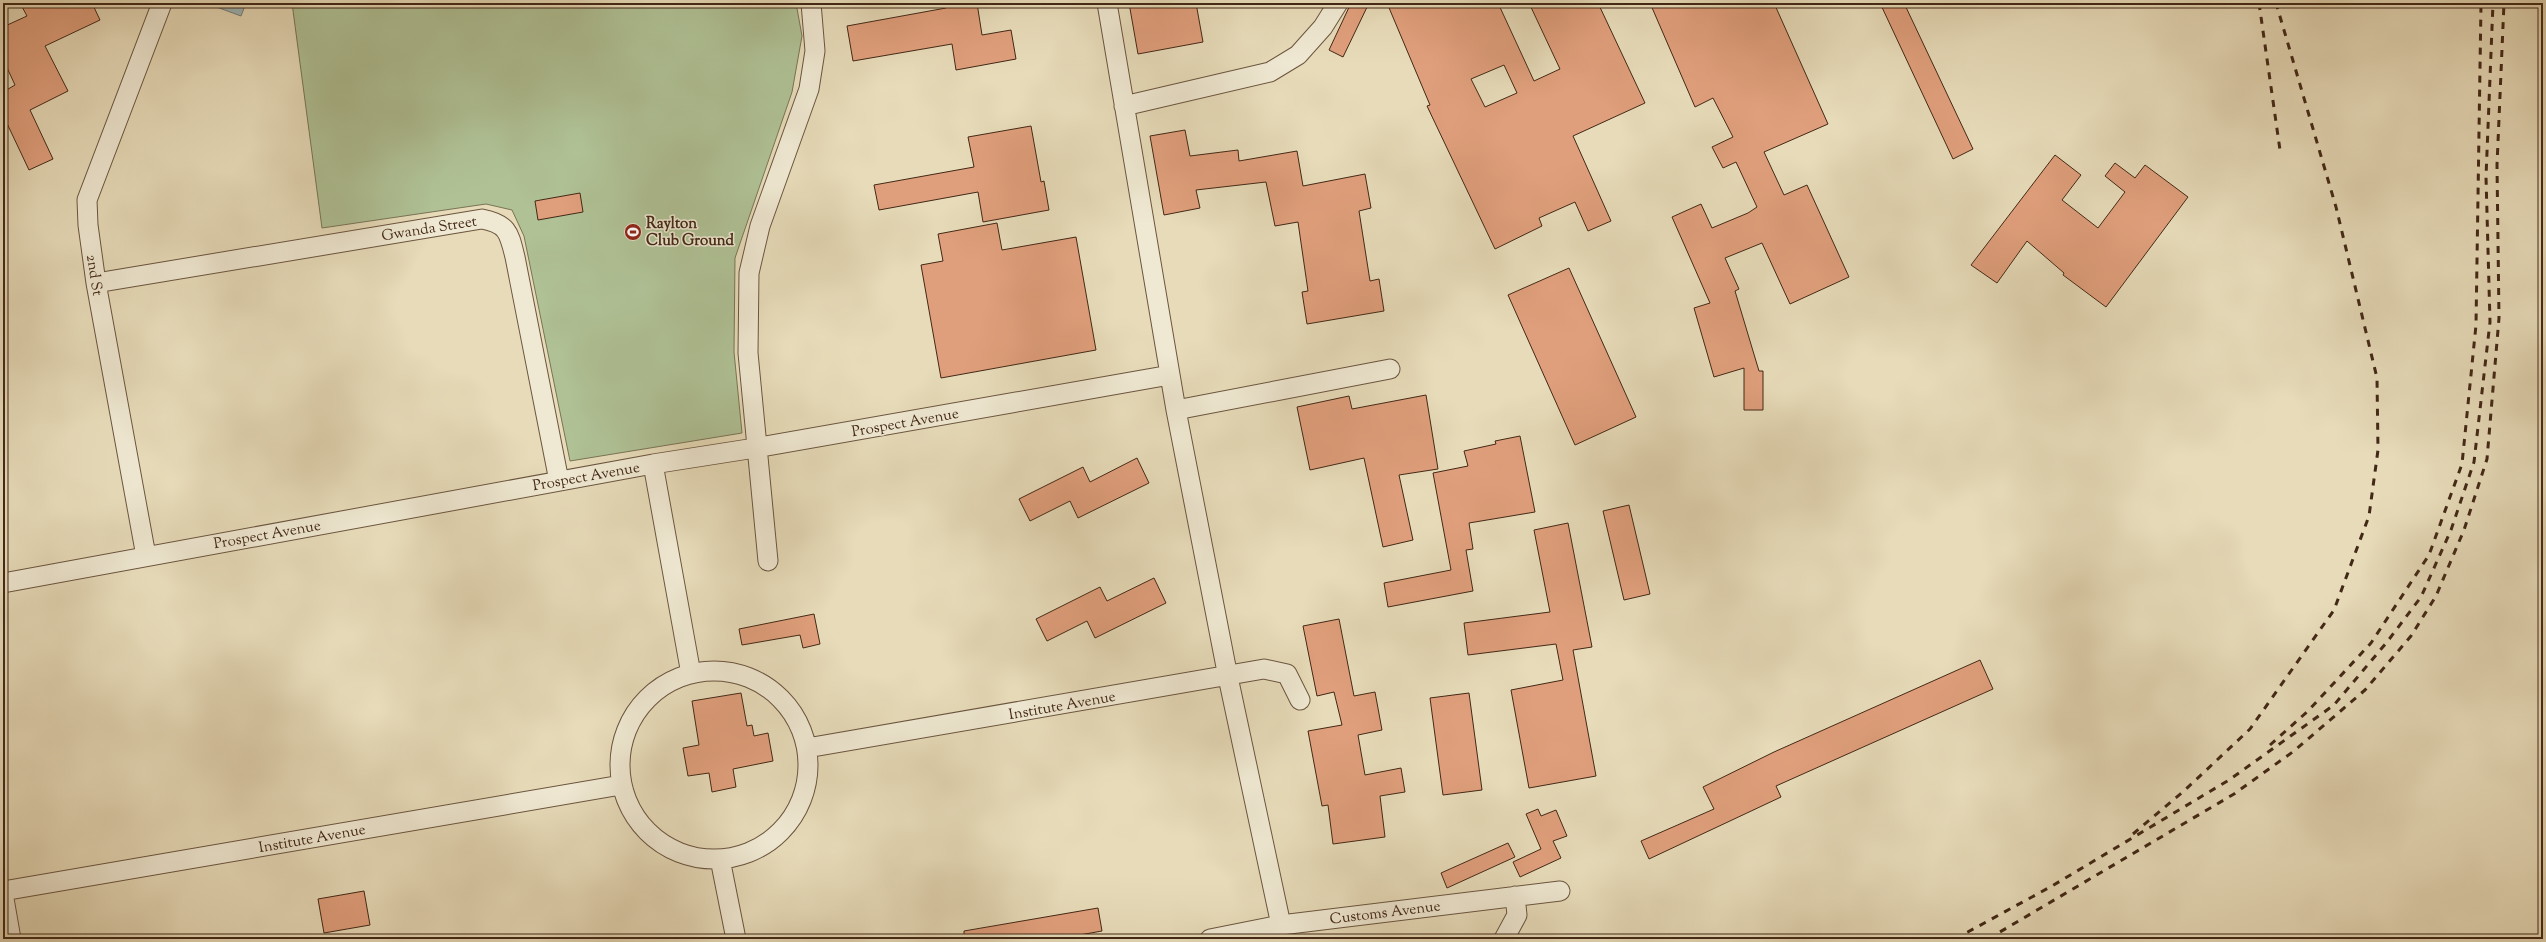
<svg xmlns="http://www.w3.org/2000/svg" width="2546" height="942" font-family="'Sorts Mill Goudy',serif">
	<style>
		.green { fill: #afc195; stroke: #787456 }
		.water { fill: #9cb8bb; stroke: #787e79 }
		.building { fill: #e09f7c; stroke: #422816; fill-rule: evenodd }
		.lines { fill: none; stroke-linecap: round; stroke-linejoin: round }
		.minor-casing { stroke: #6b553f; stroke-width: 21 }
		.minor { stroke: #efe8d2; stroke-width: 19 }
		.rail { stroke: #422816; stroke-width: 3; stroke-dasharray: 7 7; stroke-linecap: butt }
		.labels { text-anchor: middle; stroke-width: 3; stroke-linejoin: round; paint-order: stroke }
		.poi-label { font-size: 15px; font-weight: bold; fill: #422816; stroke: #efe8d2; text-anchor: start }
		.street-label { font-size: 15px; fill: #422816; stroke: #efe8d2 }
	</style>
	<rect width="100%" height="100%" fill="#e7dbb9"/>
	<filter id="stains"><feTurbulence type="fractalNoise" baseFrequency=".005" numOctaves="4"/><feColorMatrix values="0 0 0 0 .2 0 0 0 0 .09 0 0 0 0 .02 0 0 0 .5 -.17"/></filter>
	<radialGradient id="worn" r=".72"><stop offset=".6" stop-color="#630" stop-opacity="0"/><stop offset="1" stop-color="#630" stop-opacity=".3"/></radialGradient>
	<path class="green" d="M292 3H796L802 36 792 92 735 258 734 352 742 433 570 461 524 236 512 210 486 204 322 228Z"/>
	<path class="water" d="M211 3H246L241 16 211 5Z"/>
	<path class="building" d="M20 3H92L100 20 45 46 68 91 30 110 53 159 29 170 3 115V92L15 85 3 59V27L27 16Z
		M945 3H977L982 35 1011 30 1016 59 956 70 952 44 853 61 847 26 946 8Z
		M1129 3H1196L1203 42 1138 54Z
		M1351 3H1369L1343 57 1329 50Z
		M1387 3H1498L1534 81 1560 69 1529 3H1598L1645 103 1573 136 1611 221 1588 231 1575 202 1539 218 1542 226 1495 249 1427 106 1430 105ZM1504 65 1517 93 1485 107 1471 79Z
		M1650 3H1774L1828 124 1764 152 1784 195 1807 185 1849 277 1790 304 1762 243 1725 258 1739 289 1735 291 1759 371H1763V410H1744V368L1714 377 1694 308 1710 303 1672 217 1701 204 1712 228 1748 213 1757 207 1736 162 1723 168 1712 147 1733 137 1713 98 1695 107Z
		M1880 3H1904L1973 149 1953 159Z
		M1031 126 1041 182 1044 181 1049 210 983 222 978 192 879 210 874 185 974 167 968 137Z
		M1185 130 1190 156 1238 150 1239 161 1297 151 1303 186 1365 174 1371 208 1359 211 1370 281 1379 279 1384 311 1307 324 1302 292 1308 291 1298 222 1275 226 1266 182 1196 190 1200 208 1164 215 1150 136Z
		M2055 155 2081 175 2062 200 2098 228 2125 192 2105 176 2115 163 2135 178 2145 165 2188 197 2106 307 2063 275 2064 273 2027 241 1997 283 1971 265Z
		M580 193 583 212 538 220 535 201Z
		M997 223 1002 250 1076 237 1096 350 941 378 921 265 943 261 938 234Z
		M1569 268 1636 417 1575 445 1508 295Z
		M1426 395 1438 469 1399 475 1413 540 1383 547 1364 458 1310 470 1297 407 1349 396 1352 409Z
		M1520 436 1535 512 1469 523 1473 549 1466 550 1473 591 1388 607 1384 583 1451 570 1433 473 1468 466 1464 451 1496 444 1495 441Z
		M1137 458 1149 483 1078 518 1070 501 1030 521 1019 499 1083 467 1090 482Z
		M1629 505 1650 594 1624 600 1603 511Z
		M1568 523 1592 647 1573 650 1596 776 1529 788 1511 690 1563 680 1556 644 1468 655 1464 623 1550 612 1534 530Z
		M1154 578 1166 603 1095 638 1087 621 1047 641 1036 619 1100 587 1107 601Z
		M814 614 820 644 803 648 800 635 742 645 739 629Z
		M1339 619 1354 696 1375 692 1382 730 1358 735 1365 775 1401 768 1405 792 1380 796 1385 837 1333 844 1328 805 1322 806 1308 731 1342 725 1334 692 1317 696 1303 626Z
		M1980 660 1993 689 1776 786 1781 797 1649 859 1641 841 1714 809 1703 787 1774 752Z
		M741 693 747 726 752 725 754 736 768 733 773 761 733 769 736 787 712 792 709 773 688 776 683 748 699 745 692 701Z
		M1469 693 1482 790 1443 795 1430 698Z
		M1538 809 1541 816 1556 810 1567 836 1553 841 1561 858 1520 877 1513 862 1541 849 1526 814Z
		M1508 843 1515 857 1447 888 1441 873Z
		M364 891 370 925 324 933 318 899Z
		M1098 908 1102 931 1057 939H964V931Z"/>
	<g class="lines">
		<g class="minor-casing">
			<path id="minor" d="M1107 3 1176 410 1228 677 1281 925
				M1124 106 1270 72 1298 55 1323 27 1338 3
				M96 283 482 219C508 224 509 233 515 257L559 481
				M1176 410 1390 369
				M653 464 691 674
				M146 556 96 283 88 225 87 200 162 3
				M768 561 748 353 749 273 760 226 809 89 815 51 811 3
				M3 583 653 464 755 448 1170 375
				M620 765a94 94 0 1 1 188 0a94 94 0 1 1-188 0Z
				M807 748 1264 669 1287 674 1300 700
				M720 859 736 939
				M3 891 621 785
				M3 893 11 939
				M1210 939 1281 925 1560 891
				M1504 939 1517 915 1515 896"/>
		</g>
		<use href="#minor" class="minor"/>
		<path class="rail" d="M2259 3 2280 150
			M2270 745 2308 711 2371 643 2429 555 2462 464 2476 325 2481 3
			M2133 834 2185 790 2250 729 2334 610 2369 516 2378 450 2377 378 2336 207 2276 3
			M1955 939 2052 886 2229 780 2334 705 2387 642 2421 597 2451 530 2474 462 2490 322 2486 177 2493 3
			M1988 939 2234 794 2294 751 2365 690 2411 636 2436 596 2464 530 2487 459 2499 318 2497 165 2504 3"/>
	</g>
	<defs>
		<g id="stadium-disc" transform="scale(0.9)"><circle r="9.5" fill="#8f2418" stroke="#efe8d2"/><path d="M0-5a6.5 5 0 1 0 0 10a6.5 5 0 1 0 0-10ZM-3.5-1.8h7v3.6h-7Z" fill="#fff"/></g>
	</defs>
	<g fill-rule="evenodd">
		<use href="#stadium-disc" x="633" y="232"/>
	</g>
	<g class="labels">
		<g class="poi-label">
			<text x="646" y="228">Raylton<tspan x="646" dy="17">Club Ground</tspan></text>
		</g>
		<g class="street-label">
			<text transform="translate(429 228) rotate(-9)" y="5">Gwanda Street</text>
			<text transform="translate(95 275) rotate(81)" y="5">2nd St</text>
			<text transform="translate(905 422) rotate(-10)" y="5">Prospect Avenue</text>
			<text transform="translate(586 476) rotate(-10)" y="5">Prospect Avenue</text>
			<text transform="translate(267 534) rotate(-10)" y="5">Prospect Avenue</text>
			<text transform="translate(1062 705) rotate(-10)" y="5">Institute Avenue</text>
			<text transform="translate(312 838) rotate(-10)" y="5">Institute Avenue</text>
			<text transform="translate(1385 912) rotate(-7)" y="5">Customs Avenue</text>
		</g>
	</g>
	<rect width="2546" height="942" fill="none" stroke="#e7dbb9" stroke-width="16"/>
	<rect x="4" y="4" width="2538" height="934" fill="none" stroke="#422816" stroke-width="2"/>
	<rect x="8" y="8" width="2530" height="926" fill="none" stroke="#422816"/>
	<rect width="100%" height="100%" filter="url(#stains)"/>
	<rect width="100%" height="100%" fill="url(#worn)"/>
</svg>
